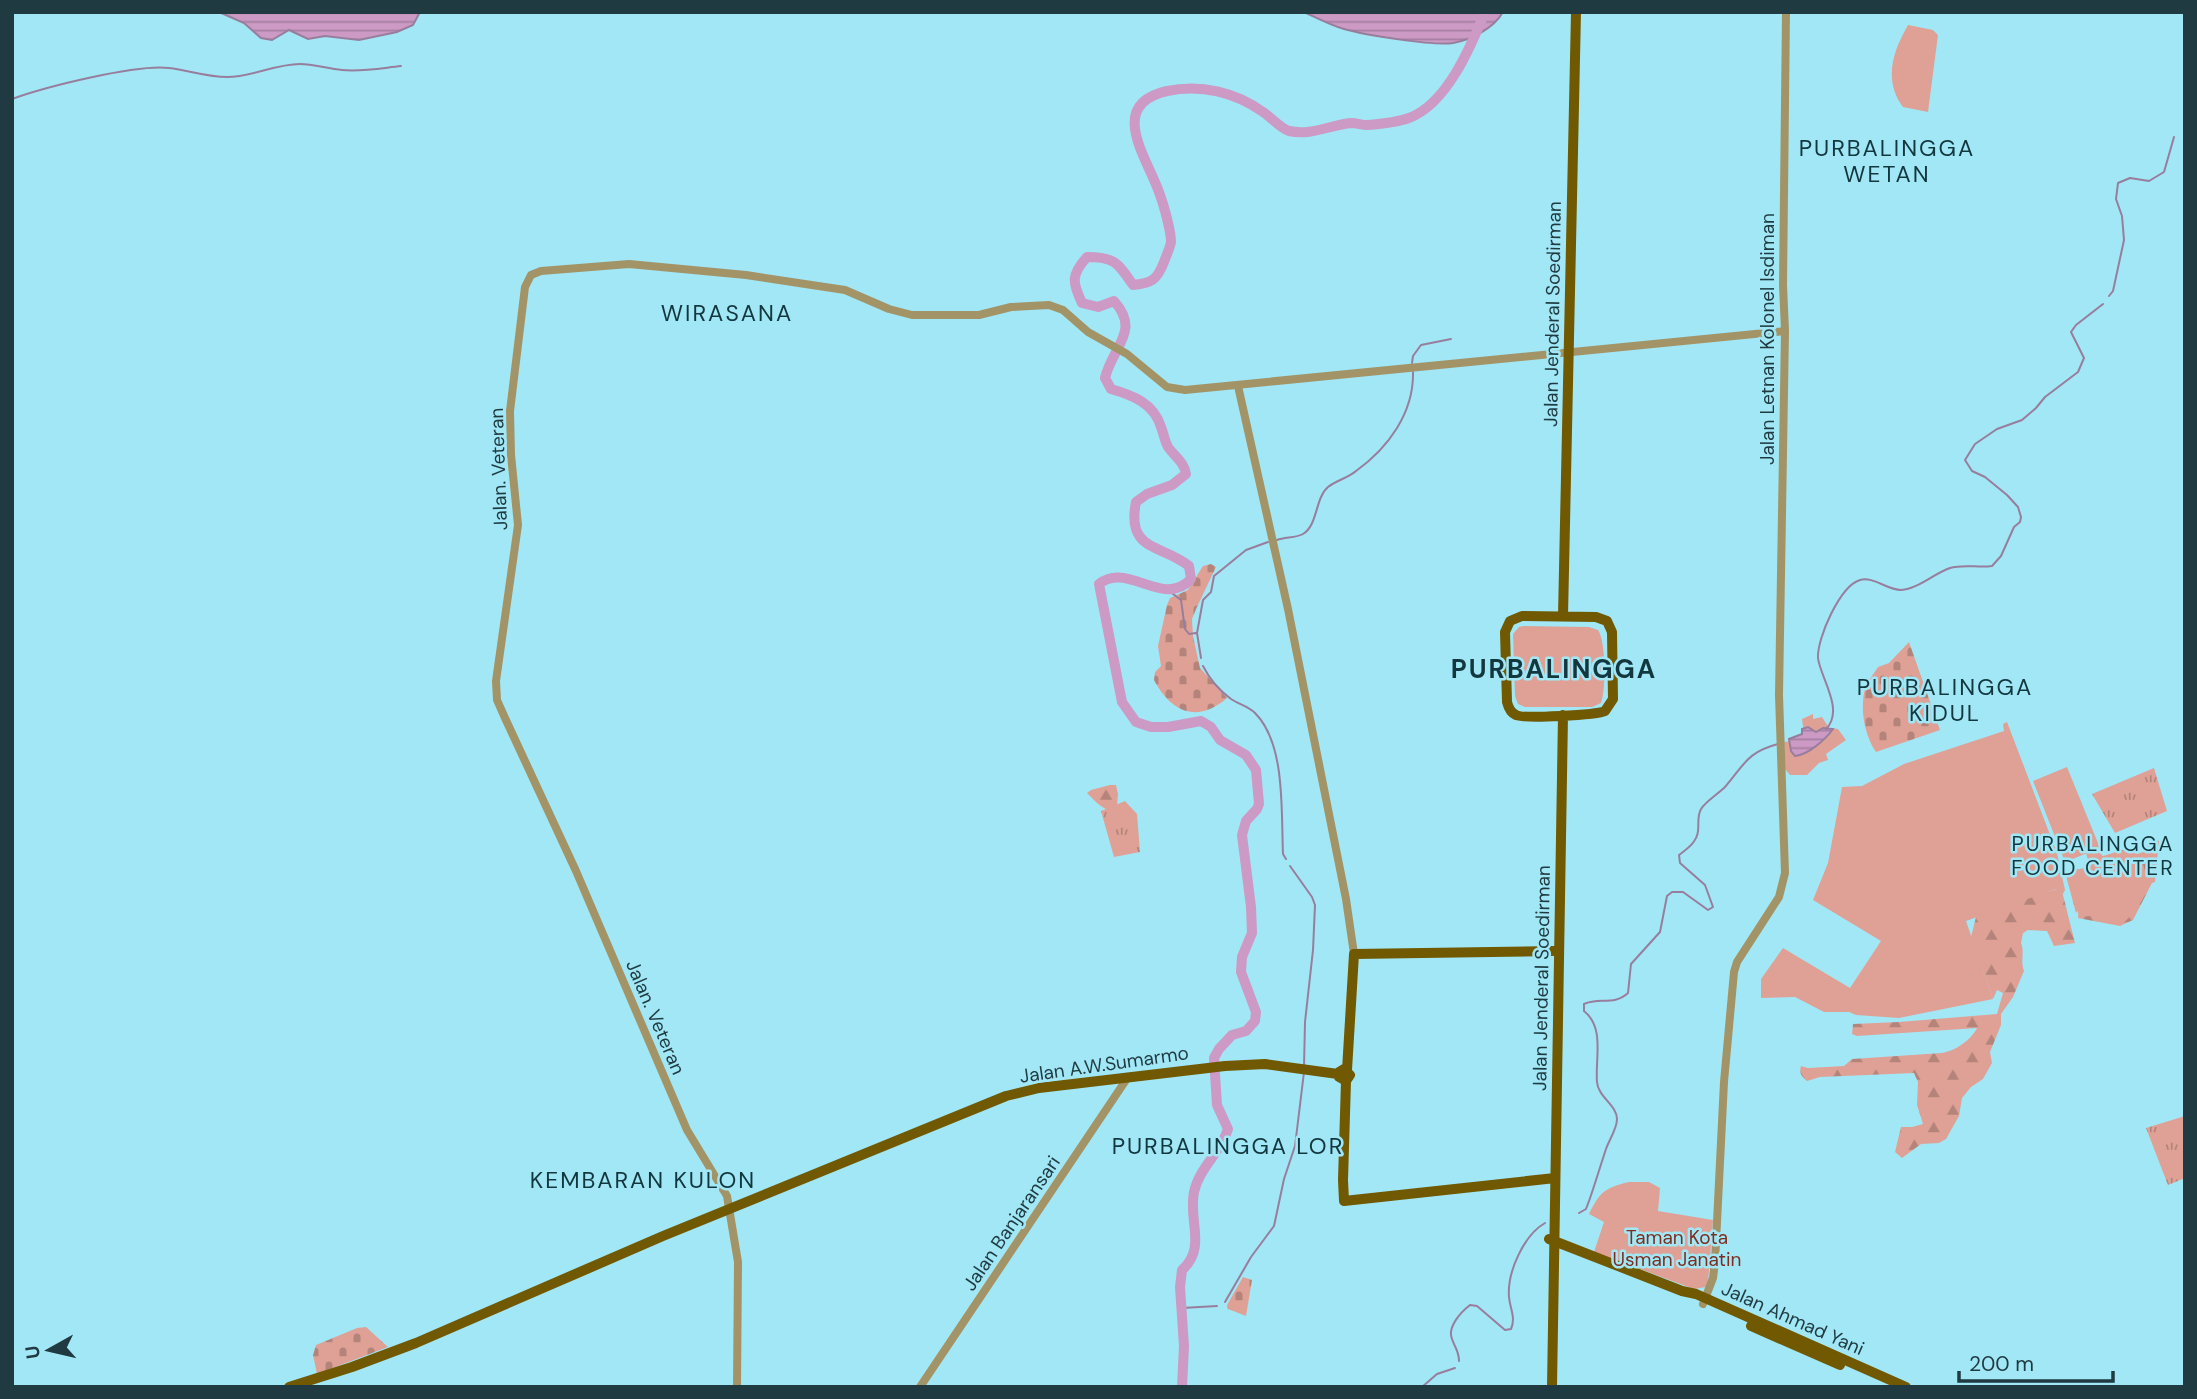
<svg xmlns="http://www.w3.org/2000/svg" width="2197" height="1399" font-family="'DM Sans',sans-serif">
	<style>
		.grass { fill: url(#grass-tufts) }
		.forest { fill: url(#forest-firs) }
		.cemetery { fill: url(#cemetery-stones) }
		.green { fill: #dfa195 }
		.water { fill: url(#water-rules); stroke: #987e9d; stroke-width: 2 }
		.lines { fill: none; stroke-linecap: round; stroke-linejoin: round }
		.stream { stroke: #987e9d; stroke-width: 2 }
		.river { stroke: #cc9ac4; stroke-width: 10 }
		.minor { stroke: #a39467; stroke-width: 8 }
		.major { stroke: #705900; stroke-width: 10 }
		.labels { text-anchor: middle; stroke-width: 5; stroke-linejoin: round; paint-order: stroke }
		.street-label { font-size: 19px; fill: #1f3b41; stroke: #a2e7f6 }
		.park-label { font-size: 19px; fill: #7d2e20; stroke: #a2e7f6 }
		.neighbourhood-label { font-size: 21px; letter-spacing: 2px; fill: #13373e; stroke: #a2e7f6 }
		.quarter-label { font-size: 23px; letter-spacing: 2px; fill: #13373e; stroke: #a2e7f6 }
		.district-label { font-size: 26px; font-weight: bold; letter-spacing: 2px; fill: #13373e; stroke: #a2e7f6 }
	</style>
	<defs>
		<pattern id="grass-tufts" width="24" height="20" patternUnits="userSpaceOnUse" patternTransform="scale(1.75)"><rect width="24" height="20" fill="#dfa195"/><path d="M3 7l-1-3M5 7V3M7 7l1-3M15 17l-1-3M17 17v-4M19 17l1-3" fill="none" stroke="#b4847b"/></pattern>
		<pattern id="forest-firs" width="22" height="20" patternUnits="userSpaceOnUse" patternTransform="scale(1.75)"><rect width="22" height="20" fill="#dfa195"/><path d="M5 1l3.5 6h-7zM16 11l3.5 6h-7z" fill="#b4847b"/></pattern>
		<pattern id="cemetery-stones" width="16" height="16" patternUnits="userSpaceOnUse" patternTransform="scale(1.75)"><rect width="16" height="16" fill="#dfa195"/><path d="M2 7V4a2 2 0 0 1 4 0v3zM10 15v-3a2 2 0 0 1 4 0v3z" fill="#b4847b"/></pattern>
		<pattern id="water-rules" width="6" height="5" patternUnits="userSpaceOnUse" patternTransform="scale(1.75)"><rect width="6" height="5" fill="#cc9ac4"/><path d="M0 2.5h6" fill="none" stroke="#a57fa1"/></pattern>
	</defs>
	<rect width="100%" height="100%" fill="#a2e7f6"/>
	<path class="grass" d="M2154 768 2167 811 2115 833 2092 794Z
		M1125 801 1137 814 1140 852 1114 857 1101 811Z
		M2185 1116V1178L2168 1185 2146 1128Z"/>
	<path class="forest" d="M1110 785H1116L1118 794 1117 807 1110 811C1100 807 1094 800 1087 793L1091 790Z
		M2152 836 2159 841 2155 882 2152 883 2133 920 2120 926 2078 918 2079 909 2076 913 2065 872 2090 867 2086 853 2096 849 2103 856 2132 847 2137 854 2143 852Z
		M2057 889 2062 891 2075 943 2054 946 2047 931 2028 930 2023 933 2021 943C2025 952 2020 961 2024 971L2013 997 2001 1014V1025L1990 1052 1992 1063 1983 1079 1971 1087 1962 1098 1959 1116 1946 1139 1939 1143 1921 1144 1902 1158 1895 1152 1901 1127H1912L1923 1124 1917 1105 1918 1082 1914 1073 1820 1077 1807 1081C1801 1076 1799 1073 1801 1066L1808 1068 1844 1066 1852 1059 1942 1053C1955 1051 1971 1040 1977 1028L1857 1036 1852 1034 1853 1024 1899 1022 1997 1014 2003 993 1997 990 1993 999 1971 937 1977 913Z"/>
	<path class="cemetery" d="M1211 564 1216 567 1197 607 1192 619 1193 636 1200 668 1227 698C1197 724 1171 712 1154 680L1155 672 1161 666 1158 646 1167 605 1170 598 1188 590 1203 566Z
		M1909 642 1940 730 1876 752C1864 735 1859 706 1866 686 1869 680 1874 673 1878 667L1889 663Z
		M1243 1277 1252 1280 1246 1316 1228 1309 1227 1305Z
		M366 1327 388 1347 317 1374 313 1355 316 1345 357 1328Z"/>
	<path class="green" d="M1908 25 1933 30 1938 35 1928 112 1903 107C1883 80 1893 51 1908 25Z
		M1523 626 1589 627 1598 630C1606 641 1606 690 1601 703L1592 707H1525L1518 704 1515 696 1513 634 1519 627Z
		M1813 714V719L1822 717 1829 728 1838 729 1846 740 1826 754 1828 760 1819 763 1807 775H1790L1785 769 1784 742 1794 741 1804 734 1802 719Z
		M2007 722 2057 853 2065 890 2063 894 2056 889 1966 921 1993 999 1899 1018 1856 1015 1849 1012H1824L1795 997 1761 998V979L1783 948 1850 988 1881 941 1813 900 1828 863 1842 787 1862 786 1904 764 2004 731 2003 724Z
		M2067 767 2100 848 2065 862 2033 781Z
		M2132 847C2136 853 2142 860 2144 867 2148 884 2138 913 2123 923L2091 916 2079 917 2069 870 2090 868 2096 861Z
		M1629 1182H1649L1660 1188 1658 1211 1713 1220 1708 1283 1706 1287 1694 1289 1594 1252 1604 1222 1589 1214C1600 1192 1604 1188 1629 1182Z"/>
	<path class="water" d="M219 12H420L413 25 397 32 359 40 325 36 308 39 289 30 272 40 261 38 244 23Z
		M1304 12H1503C1494 28 1471 40 1453 43 1432 46 1365 35 1344 29 1330 25 1317 18 1304 12Z
		M1808 727 1816 732 1823 728 1833 729C1826 739 1808 755 1795 756L1791 751 1789 739 1802 734V729Z"/>
	<g class="lines">
		<path class="stream" d="M12 99C45 87 136 64 169 68 188 70 207 77 227 77 252 77 275 64 300 64 314 64 328 69 342 70 362 72 382 68 401 66
			M2109 296 2113 291 2124 240 2122 216 2116 199 2118 183 2130 178 2149 181 2164 172 2174 137
			M1412 363 1413 356 1421 345 1451 339
			M1277 540C1285 537 1296 538 1303 534 1318 525 1315 498 1328 487 1337 480 1348 478 1356 471 1388 448 1414 413 1413 372
			M1169 591 1181 600 1185 629 1189 634 1196 633
			M1201 658 1197 633 1203 600 1211 592 1214 576 1246 550 1268 542
			M1203 666C1209 678 1220 691 1231 699 1238 704 1248 706 1255 713 1286 744 1281 812 1283 854L1286 859
			M1826 729C1845 710 1820 677 1818 658 1817 638 1840 586 1860 580 1873 576 1887 590 1901 590 1918 589 1933 574 1950 568 1963 564 1979 568 1992 566L2001 556 2014 527 2020 522 2021 517 2018 507 2007 495 1985 477 1972 471 1965 460 1975 444 1997 429 2022 420 2036 408 2045 397 2078 372 2084 358 2071 332 2076 325 2103 304
			M1290 866 1312 897 1315 905 1313 950 1305 1022 1304 1066
			M1579 1213 1586 1209 1589 1201C1595 1184 1600 1167 1606 1149 1609 1140 1617 1129 1617 1119 1617 1105 1598 1097 1597 1082 1595 1058 1605 1028 1584 1011V1004C1599 997 1614 1006 1628 993L1631 964 1660 932 1667 896 1672 892H1683L1708 910 1713 907 1705 885 1680 863 1679 855C1687 849 1697 842 1698 831 1699 823 1697 816 1701 809 1706 801 1718 794 1725 787 1744 765 1747 752 1778 744
			M1225 1302 1251 1257 1274 1226 1284 1179 1295 1146 1304 1072
			M1182 1308 1217 1306
			M1459 1361C1459 1351 1455 1348 1452 1339 1447 1327 1461 1312 1470 1305L1477 1306 1505 1330 1511 1329C1516 1317 1510 1309 1509 1297 1507 1272 1524 1235 1545 1223
			M1422 1387 1437 1374 1455 1368"/>
		<path class="river" d="M1182 1387 1184 1346 1180 1287 1182 1270C1207 1248 1188 1220 1194 1192 1199 1168 1221 1152 1228 1129L1217 1105 1214 1058 1219 1049 1232 1035 1246 1031 1255 1021 1256 1012 1241 972 1242 957 1252 933 1251 907 1242 835 1246 821 1257 809 1259 804 1256 770 1246 755 1220 740 1211 727 1201 721 1168 727H1151L1136 722 1122 702 1099 584C1128 561 1163 609 1191 579L1189 566C1162 544 1126 552 1136 502L1147 494 1172 485 1186 474C1184 462 1175 457 1168 447 1164 440 1164 434 1161 427 1154 403 1132 395 1111 389L1105 378C1113 346 1141 331 1114 301L1098 307 1082 303C1072 282 1071 275 1087 257 1115 257 1118 263 1133 285 1152 283 1157 280 1164 262 1166 256 1170 248 1171 242 1171 231 1164 206 1160 195 1149 160 1105 105 1167 91 1201 84 1235 92 1263 112 1271 117 1280 128 1289 131 1311 136 1330 125 1351 123 1357 123 1362 125 1367 125 1380 124 1398 122 1409 118 1447 104 1471 46 1485 12"/>
		<path class="minor" d="M1238 386 1288 609 1346 899 1354 954
			M1703 1304 1713 1278 1715 1262 1724 1082 1734 972 1737 962 1779 897 1785 873 1779 695 1785 331 1783 285 1786 12
			M737 1387 738 1262 727 1196 687 1130 576 871 505 718 497 700 496 681 518 525 511 455 510 411 525 287 531 275 541 271 629 264 746 275 845 290 889 309 912 315H979L1011 307 1049 305 1063 310 1088 332 1127 354 1167 387 1185 390 1785 331
			M920 1387 1128 1077"/>
		<path class="major" d="M1522 616 1596 617 1607 621 1612 632 1613 699 1605 711C1597 715 1523 719 1516 715 1511 713 1508 706 1507 702L1505 632 1510 621Z
			M1563 616 1576 12
			M1347 1070 1354 954 1553 951
			M1346 1081 1339 1077V1072L1344 1069 1350 1075 1346 1081 1343 1180 1344 1201 1555 1178
			M1549 1239 1682 1291 1696 1294 1906 1387
			M1751 1326 1840 1365
			M289 1387 352 1367 416 1343 663 1236 1006 1096 1039 1088 1225 1066 1265 1064 1338 1074
			M1552 1387 1563 715"/>
	</g>
	<g class="labels">
		<g class="street-label">
			<text transform="translate(1552 314) rotate(-89)" y="7">Jalan Jenderal Soedirman</text>
			<text transform="translate(1767 339) rotate(-90)" y="7">Jalan Letnan Kolonel Isdiman</text>
			<text transform="translate(498 469) rotate(-92)" y="7">Jalan. Veteran</text>
			<text transform="translate(1541 978) rotate(-89)" y="7">Jalan Jenderal Soedirman</text>
			<text transform="translate(656 1017) rotate(67)" y="7">Jalan. Veteran</text>
			<text transform="translate(1104 1064) rotate(-8)" y="7">Jalan A.W.Sumarmo</text>
			<text transform="translate(1011 1223) rotate(-56)" y="7">Jalan Banjaransari</text>
			<text transform="translate(1793 1318) rotate(24)" y="7">Jalan Ahmad Yani</text>
		</g>
		<g class="park-label">
			<text x="1677" y="1244">Taman Kota<tspan x="1677" dy="22">Usman Janatin</tspan></text>
		</g>
		<g class="neighbourhood-label">
			<text x="2093" y="851">PURBALINGGA<tspan x="2093" dy="24">FOOD CENTER</tspan></text>
		</g>
		<g class="quarter-label">
			<text x="1887" y="156">PURBALINGGA<tspan x="1887" dy="26">WETAN</tspan></text>
			<text x="727" y="321">WIRASANA</text>
			<text x="1945" y="695">PURBALINGGA<tspan x="1945" dy="26">KIDUL</tspan></text>
			<text x="1228" y="1154">PURBALINGGA LOR</text>
			<text x="643" y="1188">KEMBARAN KULON</text>
		</g>
		<g class="district-label">
			<text x="1554" y="678">PURBALINGGA</text>
		</g>
	</g>
	<rect width="2197" height="1399" fill="none" stroke="#1f3b41" stroke-width="28"/>
	<g transform="translate(49 1350) rotate(262)" stroke="#a2e7f6" stroke-width="5" paint-order="stroke">
	<path d="M0-5L12 26L0 18L-12 26Z" fill="#1f3b41"/>
	<text y="-10" font-size="19" font-weight="bold" text-anchor="middle" fill="#1f3b41">U</text>
	</g>
	<path d="M1959 1371v10h154v-10" fill="none" stroke="#1f3b41" stroke-width="3.5"/>
	<text x="1969" y="1371" font-size="21" fill="#1f3b41" stroke="#a2e7f6" stroke-width="5" paint-order="stroke">200 m</text>
</svg>
